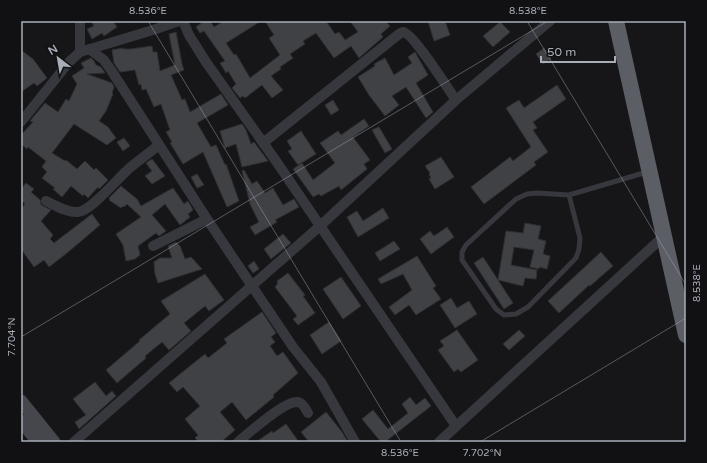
<svg xmlns="http://www.w3.org/2000/svg" width="707" height="463" font-family="'Varela Round',sans-serif">
	<style>
		.building { fill: #404145; stroke: #303034 }
		.lines { fill: none; stroke-linecap: round; stroke-linejoin: round }
		.service { stroke: #37383d; stroke-width: 5 }
		.minor { stroke: #37383d; stroke-width: 10 }
		.secondary { stroke: #45474d; stroke-width: 13 }
		.trunk { stroke: #5b5e65; stroke-width: 16 }
		.ticks { fill: none; stroke: #a8adb8; stroke-width: 1; stroke-opacity: 0.45 }
		.neatline { fill: none; stroke: #a8adb8; stroke-width: 1.5 }
		.ticks-label { font-size: 10px; text-anchor: middle; fill: #a8adb8 }
	</style>
	<rect width="100%" height="100%" fill="#161618"/>
	<path class="building" d="M91 21H113L117 27 104 36 102 33 92 39 87 29 94 26Z
		M204 21H210L214 27 224 21H261L226 43 234 55 236 54 250 78 280 55 269 38 274 35 265 21H326L335 34 339 32 345 40 358 32 350 21H385L390 26 381 34 383 37 359 58 351 46 334 58 316 33 303 41 305 44 290 54 293 58 280 67 281 69 271 76 283 90 272 98 262 85 245 98 243 96 240 98 232 88 236 84 228 71 226 73 220 63 225 61 204 31 200 33 196 27Z
		M428 21H445L450 35 434 41Z
		M500 22 510 32 493 47 483 36Z
		M176 32 182 64 184 70 171 75 182 100 185 99 190 112 221 94 228 105 197 123 211 147 216 145 225 165 226 164 239 201 227 207 203 152 183 164 170 143 172 142 166 132 170 130 161 104 154 107 146 89 142 90 141 84 139 85 135 70 120 72 114 63 112 50 123 48V49H131L152 46 153 52H157L160 71 175 65 169 34Z
		M544 48 551 59 543 64 536 54Z
		M21 50 33 59 47 78 37 86 34 83 21 92Z
		M415 52 428 75 416 83 433 112 426 118 406 87 392 96 399 105 385 116 369 95 358 77 375 66 374 64 385 58 394 75 412 63 408 57Z
		M91 58 94 61 96 65 101 67 105 73 87 74 112 83 114 87 112 93 113 94 106 111 99 121 108 127 116 138 107 145 74 124 52 153 65 161 66 160 77 169 85 161 94 170 96 168 108 180 99 189 98 187 88 198 84 194 83 196 71 186 62 197 53 189 55 188 42 178 47 172 42 167 46 161 28 147 27 149 21 144V135L33 122 30 121 45 103 58 112 66 99 69 101 77 84 72 76 84 68 81 63Z
		M557 85 566 99 533 122 537 128 533 130 548 152 534 162 536 165 484 204 471 187 510 157 513 161 531 147 506 108 519 100 524 108Z
		M333 100 339 110 331 115 325 105Z
		M364 119 369 126 353 137 370 160 364 164 367 169 341 190 339 186 321 196 319 194 313 197 293 169 302 163 313 180 335 163 320 143 338 131 341 135Z
		M242 124 246 130 251 144 254 142 268 161 242 167 236 144 225 148 220 131Z
		M379 127 392 149 385 153 372 130Z
		M301 131 316 154 298 165 288 151 292 149 287 141Z
		M124 138 130 146 123 151 117 142Z
		M441 157 454 177 435 189 429 179 431 178 429 174 430 173 425 166Z
		M152 159 165 176 152 184 145 176 152 171 146 163Z
		M244 170 252 184 257 181 265 193 273 188 283 205 294 199 299 207 275 220 277 222 255 235 250 227 259 222 250 204 242 171Z
		M197 174 204 185 197 188 191 177Z
		M26 183 34 189 31 192 40 200 41 205 51 210 41 221 53 235 50 239 54 243 92 214 100 225 67 253 49 267 44 260 34 267 21 249V209L25 204 21 200V189Z
		M121 186 137 199 141 206 173 188 184 204 188 201 193 210 188 214 190 217 180 225 165 204 152 215 166 231 159 236 156 233 138 246 140 255 135 259 126 261 123 245 116 234 141 217 127 204 124 207 123 206 121 208 109 200 110 199 109 198Z
		M383 208 389 218 358 237 347 217 357 211 363 221Z
		M525 223 541 226 538 239 546 241 543 254 550 256 547 269 539 267V269L530 267 534 250 514 247 511 265 537 270 536 279 525 278 523 286 498 280 506 231 523 233Z
		M447 227 454 237 431 254 420 239 430 231 434 236Z
		M283 234 291 243 271 259 264 249Z
		M394 241 400 249 380 261 375 253Z
		M176 242 180 246 185 259 191 257 202 269 158 283 155 274 154 262 160 258H172L168 246Z
		M601 252 613 266 590 286 589 285 559 313 548 301Z
		M417 256 436 286 433 288 441 299 416 315 409 305 395 315 389 307 412 290 403 274 381 284 378 279Z
		M483 257 513 303 504 309 474 263Z
		M254 261 259 269 253 273 248 266Z
		M288 273 305 295 303 296 315 313 298 325 293 319 297 316 275 287 278 283 277 281Z
		M205 274 224 300 209 311 205 306 184 323 191 331 169 350 162 342 145 356 146 358 117 383 106 370 140 341 139 340 170 314 161 301Z
		M341 277 361 306 343 319 323 289Z
		M451 298 457 308 469 301 477 314 455 328 440 305Z
		M262 312 276 333 271 337 275 342 270 346 277 356 283 352 298 373 273 395 274 397 246 420 232 402 220 412 235 430 221 442H199L195 438 198 435 185 419 200 406 183 387 177 392 169 383 205 354 208 358 227 343 224 339Z
		M329 322 341 341 322 354 310 335Z
		M457 330 478 360 461 372 458 369 454 372 438 350 444 346 440 341Z
		M519 330 525 336 509 350 503 344Z
		M95 382 106 396 112 391 116 396 79 429 75 422 86 415 73 399Z
		M410 397 416 405 425 398 431 406 385 442H381L362 419 373 410 388 429 408 413 402 404Z
		M326 412 342 432 348 442H309L301 432Z
		M286 424 299 442H256L272 431 273 433Z"/>
	<g class="lines">
		<path class="service" d="M569 195 580 238 579 249 576 258 528 307 516 314 504 315 496 309 462 260V252L466 245 516 199 527 194 537 193 569 195 647 172"/>
		<path class="minor" d="M80 21V52
			M183 21 189 35 206 62 276 161 456 426
			M89 49 104 60 111 70 207 219 293 347 321 382 355 442
			M21 122 69 62 80 52 153 30 179 21
			M263 143 399 34 403 32C413 33 448 89 456 100
			M46 201C55 205 67 213 78 212 92 211 119 176 132 166 141 159 150 152 159 145
			M153 246 207 219
			M74 442 320 226 456 100 550 21
			M238 442C249 433 285 400 298 402 303 403 306 409 308 413
			M439 442 664 236"/>
		<path class="secondary" d="M21 401 54 442
			M21 421 38 442"/>
		<path class="trunk" d="M616 21 686 335"/>
	</g>
	<path class="ticks" d="M148 21 401 442M527 21 686 285M21 337 548 21M21 441V442M480 442 686 318"/>
	<rect width="707" height="463" fill="none" stroke="#111113" stroke-width="44"/>
	<g transform="translate(58 58) rotate(329)" stroke="#111113" stroke-width="3" paint-order="stroke">
	<path d="M0-3L7 15L0 10L-7 15Z" fill="#a8adb8"/>
	<text y="-6" font-size="11" font-weight="bold" text-anchor="middle" fill="#a8adb8">N</text>
	</g>
	<path d="M541 56v6h74v-6" fill="none" stroke="#a8adb8" stroke-width="2"/>
	<text x="547" y="56" font-size="12" fill="#a8adb8" stroke="#111113" stroke-width="3" paint-order="stroke">50 m</text>
	<rect x="22" y="22" width="663" height="419" class="neatline"/>
	<g class="ticks-label">
		<text x="148" y="14">8.536°E</text>
		<text x="528" y="14">8.538°E</text>
		<text transform="translate(696 283) rotate(-90)" y="4">8.538°E</text>
		<text transform="translate(11 337) rotate(-90)" y="4">7.704°N</text>
		<text x="400" y="456">8.536°E</text>
		<text x="482" y="456">7.702°N</text>
	</g>
</svg>
